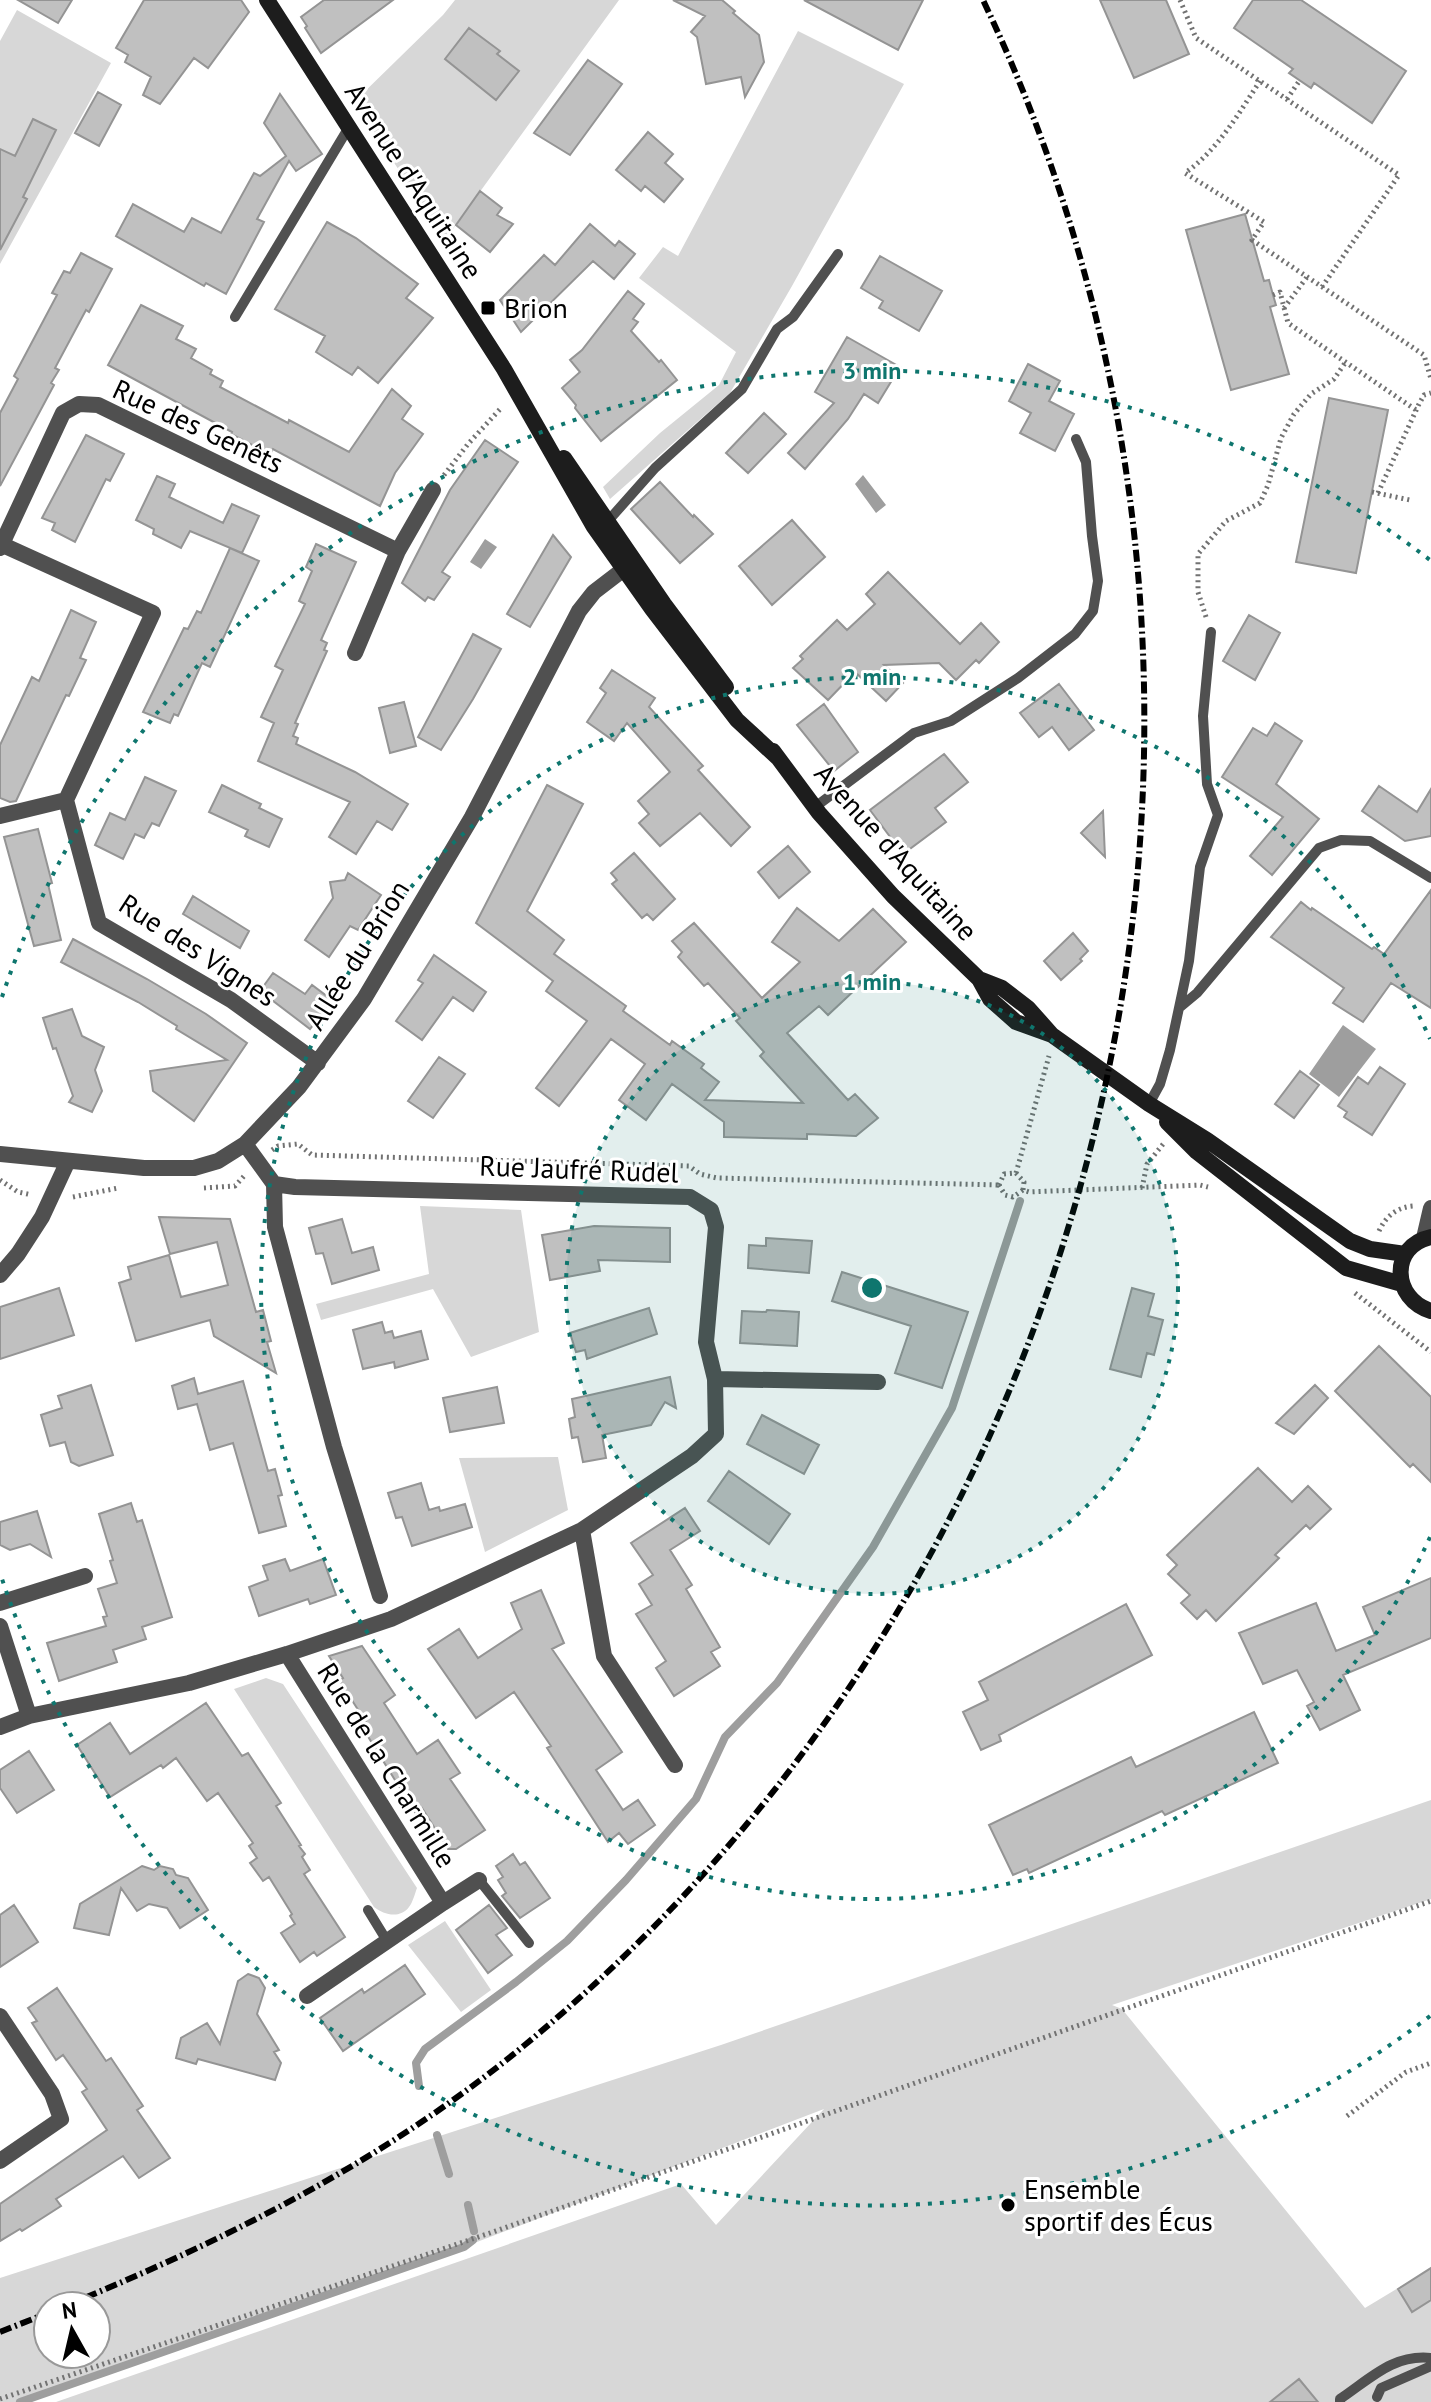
<svg xmlns="http://www.w3.org/2000/svg" width="1431" height="2402" font-family="'PT Sans',sans-serif">
	<style>
		.green { fill: #d7d7d7; fill-rule: evenodd }
		.water { fill: #9e9e9e }
		.lines { fill: none; stroke-linecap: round; stroke-linejoin: round }
		.stream { stroke: #9e9e9e; stroke-width: 8 }
		.building { fill: #c0c0c0; stroke: #949494; stroke-width: 2 }
		.path { stroke: #727272; stroke-width: 5; stroke-dasharray: 2 4; stroke-linecap: butt }
		.lane { stroke: #505050; stroke-width: 10 }
		.street { stroke: #505050; stroke-width: 16 }
		.secondary { stroke: #1d1d1d; stroke-width: 16 }
		.rail { stroke: #000; stroke-width: 6; stroke-dasharray: 12 4 2 4; stroke-linecap: butt }
		.ring { fill: none; stroke: #0f766e; stroke-width: 4; stroke-dasharray: 4 8 }
		.poi-dot { fill: #000; stroke: #fff; stroke-width: 3 }
		.labels { text-anchor: middle; stroke-width: 6; stroke-linejoin: round; paint-order: stroke }
		.street-label { font-size: 28px; fill: #000; stroke: #fff }
		.poi-label { font-size: 28px; fill: #000; stroke: #fff; text-anchor: start }
		.centre { fill: #0f766e; stroke: #fff; stroke-width: 4 }
		.ring-label { font-size: 24px; text-anchor: middle; font-weight: bold; fill: #0f766e; stroke: #fff; stroke-width: 6; stroke-linejoin: round; paint-order: stroke }
	</style>
	<rect width="100%" height="100%" fill="#fff"/>
	<path class="green" d="M455 0H619L445 240 354 102 443 15Z
		M17 10 111 63 0 264V41Z
		M798 31 904 84 792 286 730 393 610 499 603 487 660 433 719 385 736 352 639 278 663 247 678 256Z
		M420 1206 521 1210 539 1332 471 1357 433 1289 321 1320 316 1304 429 1274Z
		M558 1457 568 1510 485 1552 459 1458Z
		M266 1678 283 1684 417 1888C415 1893 413 1902 409 1907 400 1919 384 1915 374 1907L234 1689Z
		M1431 1800V1899L1112 2005 1122 2009 1365 2308 1428 2270 1431 2275V2402H56L681 2184 716 2225 824 2109 464 2247 20 2402H0V2278L721 2045ZM48 2306H96V2354H48Z
		M445 1921 491 1990 461 2012 408 1945Z"/>
	<path class="water" d="M863 475 886 505 876 513 855 484Z
		M485 539 497 547 481 569 470 562Z
		M1343 1025 1376 1049 1339 1097 1309 1074Z"/>
	<g class="lines">
		<path class="stream" d="M419 2086 416 2063 425 2049 516 1982 567 1941 626 1880 696 1799 725 1737 777 1683 873 1547 952 1408 1020 1201
			M437 2135 449 2174
			M468 2205 474 2231
			M20 2402 464 2247 473 2240"/>
	</g>
	<path class="building" d="M18 0H72L58 23Z
		M144 0H241L249 12 208 68 194 58 160 104 143 95 151 77 125 62 128 55 116 48Z
		M324 0H393L321 53 305 28 307 26 301 17Z
		M673 0H722L735 11 733 13 759 35 764 62 745 97 741 77 706 84 697 37 691 32 705 16Z
		M804 0H923L898 50Z
		M1100 0H1166L1189 54 1134 78Z
		M1253 0H1301L1406 71 1372 123 1314 83 1311 88 1289 73 1293 69 1234 28Z
		M469 28 500 51 497 54 519 71 496 100 445 59Z
		M588 60 622 84 570 155 534 133Z
		M98 92 121 105 99 146 75 133Z
		M280 94 322 154 296 171 289 161 257 219 264 222 226 294 206 283 204 286 116 236 133 204 184 232 192 218 221 233 254 173 260 176 286 156 264 123Z
		M33 119 56 130 23 197 27 199 0 250V149L15 156Z
		M648 132 673 154 665 163 683 179 664 202 645 186 641 191 616 170Z
		M480 191 502 208 497 215 513 224 490 252 456 225Z
		M1245 214 1264 281 1269 280 1273 295 1276 305 1270 307 1289 374 1231 390 1186 230Z
		M327 222 356 238 418 284 406 298 433 318 378 383 358 367 352 375 316 352 325 336 275 309Z
		M590 224 615 246 619 241 635 254 614 279 593 261 521 332 500 300 544 255 555 265Z
		M81 253 112 269 89 312 86 310 55 368 59 370 51 383 54 385 0 486V413L18 379 14 376 57 295 52 293 64 271 70 273Z
		M880 256 942 291 919 331 879 308 883 301 861 288Z
		M628 291 644 304 633 319 638 322 631 331 659 362 661 360 677 380 601 441 575 408 576 405 562 388 580 372 570 360 582 350Z
		M141 305 183 326 176 339 196 349 191 358 212 370 210 374 223 381 220 387 288 423 289 420 349 452 392 389 411 406 402 419 423 434 395 473 380 506 273 449 270 454 231 434 232 432 108 365Z
		M847 337 900 367 878 403 864 394 848 419 805 469 788 453 834 403 815 392Z
		M1028 364 1060 381 1049 401 1074 414 1055 451 1020 433 1031 413 1009 401Z
		M1329 398 1388 410 1356 573 1296 562Z
		M764 413 786 434 748 473 726 453Z
		M86 435 124 454 110 481 106 479 75 542 52 530 55 523 42 518Z
		M485 440 518 462 442 572 450 577 434 600 428 597 425 601 402 583 450 490Z
		M157 476 175 484 169 497 223 523 232 504 259 516 242 553 190 531 181 548 153 534 154 529 136 520Z
		M660 482 693 517 694 515 713 534 680 563 631 509Z
		M792 520 825 557 772 605 739 566Z
		M553 535 571 557 530 627 507 614Z
		M316 544 356 562 321 640 327 643 324 650 327 651 295 723 298 724 293 736 298 738 296 744 355 772 408 804 392 830 377 821 356 854 329 837 350 802 258 761 274 723 261 717 283 670 275 666 305 604 299 601 312 571 306 567Z
		M230 548 259 561 210 667 202 663 178 716 174 714 170 723 143 712 184 628 188 629 197 611 201 613Z
		M888 572 960 644 981 623 999 642 979 663 976 660 956 680 939 663 884 665 903 683 886 701 855 672 828 700 793 668 803 659 800 656 837 620 847 630 875 604 866 594Z
		M71 610 96 622 80 658 86 660 69 696 66 695 16 801 10 802 0 798V745L32 677 39 681Z
		M1249 615 1280 633 1255 680 1223 661Z
		M473 634 501 649 473 699 441 750 418 737Z
		M612 670 655 698 649 707 703 766 698 770 750 827 731 846 700 813 660 846 639 823 649 814 638 801 670 772 627 723 614 741 587 722 606 693 600 688Z
		M1059 684 1094 730 1069 750 1052 727 1039 737 1020 713Z
		M404 702 416 746 390 753 379 708Z
		M824 704 858 752 834 771 797 725Z
		M1275 723 1302 741 1276 784 1319 819 1272 875 1250 856 1283 817 1222 777 1253 728 1267 736Z
		M944 754 968 782 935 808 946 822 903 854 870 810Z
		M145 777 176 791 159 826 152 823 144 838 135 834 123 859 95 845 110 813 125 820Z
		M222 785 261 804 259 808 282 819 269 847 245 836 248 830 209 812Z
		M547 785 583 804 527 911 564 940 554 954 626 1006 623 1011 670 1045 672 1041 704 1064 701 1068 719 1082 705 1100 803 1103 760 1056 764 1052 736 1021 740 1018 708 983 704 986 678 957 682 952 672 941 694 923 762 998 800 962 772 942 797 908 839 941 873 909 906 942 828 1015 819 1006 787 1033 848 1100 855 1094 878 1118 856 1136 807 1134V1139L724 1137V1122L672 1084 646 1120 619 1100 645 1064 611 1039 559 1106 536 1088 587 1021 546 991 553 981 476 923Z
		M1379 786 1417 812 1431 789V836L1405 841 1362 811Z
		M1103 811 1105 857 1081 833Z
		M38 829 52 883 48 884 61 940 34 946 4 837Z
		M788 846 810 872 779 898 758 872Z
		M634 853 675 899 653 920 647 914 642 918 612 884 617 880 611 873Z
		M348 873 381 895 358 930 350 926 329 957 305 940 333 898 330 882 345 880Z
		M1431 890V1008L1391 983 1363 1022 1333 1003 1344 988 1271 937 1301 902 1311 910 1312 908 1372 949 1374 947 1384 954Z
		M193 896 249 931 240 948 183 914Z
		M1073 933 1088 951 1080 959 1082 961 1061 980 1044 961Z
		M73 939 147 979 206 1014 247 1043 194 1121 153 1091 150 1071 227 1060 176 1029 177 1026 138 1002 61 962Z
		M434 955 486 992 473 1011 453 997 422 1040 396 1021 423 983 418 980Z
		M273 973 305 994 312 985 332 1000 310 1029 260 991Z
		M72 1009 82 1036 104 1047 95 1070 102 1091 92 1112 69 1102 73 1096 56 1048 53 1049 43 1018Z
		M439 1057 465 1074 433 1118 408 1101Z
		M1380 1067 1405 1084 1372 1135 1344 1117 1347 1112 1338 1106 1358 1077 1368 1084Z
		M1300 1071 1319 1085 1294 1118 1275 1104Z
		M159 1217 230 1219 256 1312 263 1310 271 1341 267 1342 276 1373 214 1336 210 1320 136 1341 119 1283 131 1279 128 1267 169 1255 181 1297 228 1285 217 1242 170 1254Z
		M342 1219 352 1253 373 1247 379 1270 332 1284 323 1253 316 1254 309 1228Z
		M594 1226 670 1228V1262L598 1260 600 1271 550 1280 542 1235Z
		M766 1238 812 1241 809 1273 748 1268 749 1245 766 1246Z
		M842 1272 968 1312 942 1388 895 1373 911 1326 832 1301Z
		M59 1288 74 1335 0 1359V1307Z
		M1132 1288 1154 1294 1148 1316 1163 1320 1154 1355 1147 1353 1141 1377 1110 1369Z
		M649 1308 657 1334 587 1359 585 1350 576 1352 570 1333Z
		M767 1310 799 1312 797 1346 740 1343 742 1311 766 1312Z
		M382 1322 385 1333 392 1331 394 1338 421 1331 428 1359 395 1368 394 1362 363 1369 353 1330Z
		M1379 1346 1431 1397V1482L1413 1464 1410 1467 1335 1391Z
		M670 1377 676 1408 665 1402 651 1425 602 1435 606 1458 583 1462 578 1437 572 1438 569 1419 575 1417 572 1399Z
		M194 1378 198 1394 243 1381 268 1471 275 1469 282 1495 278 1496 286 1526 259 1533 233 1443 210 1450 197 1404 178 1409 172 1386Z
		M91 1385 113 1455 79 1466 71 1462 65 1442 50 1446 41 1415 62 1408 58 1396Z
		M1315 1385 1328 1398 1294 1434 1276 1423Z
		M497 1387 504 1423 450 1432 443 1398Z
		M762 1415 819 1445 804 1474 747 1444Z
		M1258 1468 1292 1502 1308 1486 1331 1509 1310 1529 1306 1525 1275 1555 1279 1558 1216 1621 1206 1610 1197 1619 1181 1603 1190 1595 1168 1574 1177 1565 1167 1555Z
		M729 1471 790 1514 769 1544 708 1501Z
		M421 1483 429 1510 439 1507 440 1511 465 1504 472 1527 412 1546 402 1517 396 1518 388 1493Z
		M131 1503 137 1522 142 1520 172 1617 142 1627 146 1639 113 1650 117 1662 59 1681 47 1643 106 1626 103 1617 107 1616 98 1589 117 1583 110 1561 113 1560 99 1514Z
		M685 1508 700 1531 670 1550 692 1585 686 1589 720 1647 711 1652 720 1666 674 1696 656 1668 666 1661 636 1614 652 1605 639 1584 653 1575 631 1543Z
		M37 1511 51 1557 30 1544 10 1550 0 1545V1522Z
		M285 1559 290 1571 323 1559 336 1595 310 1604 308 1599 259 1616 249 1587 268 1580 263 1566Z
		M1431 1578V1638L1343 1675 1360 1710 1320 1730 1307 1706 1314 1702 1297 1670 1263 1684 1239 1633 1316 1603 1336 1651 1375 1635 1363 1607Z
		M541 1590 564 1643 552 1649 622 1752 596 1770 623 1810 638 1800 655 1825 628 1844 619 1833 608 1842 547 1748 551 1746 514 1692 476 1718 428 1649 459 1629 478 1658 522 1629 511 1603Z
		M1126 1604 1152 1655 999 1735 1001 1741 981 1750 963 1712 988 1700 979 1682Z
		M362 1646 395 1695 384 1703 417 1754 438 1740 460 1773 450 1779 485 1830 456 1849H448L422 1808 416 1814 364 1730 369 1727 339 1680 343 1678 329 1656Z
		M206 1703 242 1756 248 1753 281 1803 276 1806 301 1845 299 1846 305 1854 302 1857 310 1870 304 1874 345 1937 317 1956 314 1952 300 1962 281 1933 295 1924 290 1916 292 1914 269 1877 263 1881 250 1863 257 1858 249 1846 253 1843 218 1793 207 1801 176 1758 163 1768 161 1765 110 1797 77 1745 110 1723 130 1754Z
		M1254 1712 1278 1763 1165 1815 1162 1811 1029 1873 1027 1869 1013 1875 989 1825 1131 1757 1136 1767Z
		M29 1751 54 1790 17 1813 0 1788V1770Z
		M513 1854 520 1865 525 1862 550 1898 520 1918 502 1896 506 1893 498 1880 503 1877 496 1866Z
		M142 1866 154 1870 160 1866 173 1869 176 1875 188 1878 208 1910 180 1928 167 1908 149 1904 137 1911 121 1888 109 1935 74 1928 80 1904Z
		M14 1905 38 1942 0 1967V1915Z
		M489 1905 507 1928 496 1935 512 1955 488 1973 456 1930Z
		M405 1965 425 1994 343 2051 320 2018 362 1989 364 1993Z
		M248 1974 259 1978 265 1988 257 2014 279 2050 274 2052 281 2063 275 2080 198 2059 196 2064 176 2058 181 2038 207 2023 220 2044 238 1981Z
		M57 1988 106 2061 111 2058 143 2106 137 2110 170 2158 139 2178 123 2156 56 2199 61 2206 22 2231 20 2229 0 2241V2204L107 2130 82 2092 87 2089 63 2055 56 2060 32 2023 37 2021 28 2008Z
		M1431 2268V2300L1412 2312 1398 2289Z
		M1299 2379 1318 2402H1270Z"/>
	<g class="lines">
		<path class="path" d="M1180 0 1196 38 1399 175 1322 287
			M1260 81C1239 113 1217 151 1185 173L1264 222 1252 240 1424 355 1431 379
			M1287 99 1300 80
			M1273 295 1280 292 1288 323 1416 410
			M1284 308 1307 277
			M444 475 468 444 502 407
			M1372 492 1410 500
			M1378 493 1419 404 1424 395 1431 393
			M1206 617 1198 592V554L1226 521 1260 503 1268 485 1281 438 1294 414 1311 394 1334 379 1345 363
			M272 1150 278 1146 298 1144 312 1155 689 1166 700 1174 717 1178 999 1185
			M1016 1173 1049 1056
			M1016 1173 1024 1182 1023 1190
			M0 1180 18 1192 32 1195
			M999 1185 1005 1195 1013 1197 1023 1190 1029 1192 1200 1185 1208 1187
			M999 1185 1004 1174 1016 1173
			M204 1188 235 1186 245 1175
			M1142 1188 1147 1164 1164 1143
			M73 1197 118 1188
			M1379 1231C1386 1216 1397 1207 1414 1206
			M1355 1293 1431 1352
			M1347 2116 1406 2072 1431 2063
			M0 2399 490 2233 1431 1901"/>
		<path class="lane" d="M235 317 349 127
			M608 521 655 468 742 389 777 329 793 317 838 254
			M815 807 914 733 951 721 1018 678 1075 634 1093 611 1098 581 1092 536 1086 462 1076 439
			M1179 1008 1197 993 1319 848 1341 840 1370 841 1431 878
			M1149 1104 1160 1084 1170 1050 1189 961 1200 867 1218 815 1207 784 1203 716 1211 632
			M479 1880 529 1943
			M368 1910 387 1941
			M1377 2397 1381 2388 1431 2366
			M1340 2402V2399C1370 2379 1393 2354 1431 2358"/>
		<path class="street" d="M3 545 153 613 66 800 99 923 231 1000 318 1063
			M0 548 63 413 79 404 98 405 398 551 355 653
			M398 551 433 490
			M0 816 66 800
			M245 1144 274 1184 295 1187 690 1197 711 1210 716 1227 706 1342 715 1379 716 1434 692 1456 582 1530 604 1656 675 1765
			M0 1154 144 1168H194L218 1161 245 1144 299 1087 364 999 472 817 579 611 594 592 624 569
			M274 1184 275 1227 334 1447 380 1596
			M1424 1238 1431 1208
			M0 1275 18 1254 42 1217 68 1161
			M715 1379 878 1382
			M0 1603 85 1576
			M0 1626 29 1716
			M287 1654 443 1903 307 1996
			M0 1727 29 1716 189 1683 287 1654 391 1619 582 1530
			M443 1903 479 1880
			M0 2016 52 2094 61 2119 0 2161"/>
		<path class="secondary" d="M267 0 504 369 594 527 652 609 737 720 778 758
			M564 458 664 604 726 687
			M773 751 819 813 893 896 979 979 990 999 1016 1022 1052 1035
			M979 979 1002 988 1028 1008 1052 1035 1149 1104 1207 1140 1350 1241 1370 1249 1405 1254
			M1167 1122 1197 1152 1346 1268 1402 1284
			M1431 1237C1389 1246 1392 1299 1431 1311"/>
		<path class="rail" d="M65 2306C231 2238 387 2159 526 2044 1121 1553 1315 698 983 0
			M0 2332 48 2313"/>
	</g>
	<circle cx="872" cy="1288" r="306" fill="#0f766e" fill-opacity=".12"/>
	<g class="ring">
		<circle cx="872" cy="1288" r="306"/>
		<path d="M1430 1537A611 611 0 1 1 1430 1039"/>
		<path d="M1430 2016A917 917 0 0 1 2 1579M2 997A917 917 0 0 1 1430 560"/>
	</g>
	<g class="poi-dot">
		<rect x="480" y="300" width="16" height="16" rx="4"/>
		<circle cx="1008" cy="2205" r="8"/>
	</g>
	<g class="labels">
		<g class="street-label">
			<text transform="translate(414 181) rotate(57)" y="10">Avenue d'Aquitaine</text>
			<text transform="translate(198 426) rotate(25)" y="10">Rue des Genêts</text>
			<text transform="translate(896 852) rotate(48)" y="10">Avenue d'Aquitaine</text>
			<text transform="translate(198 950) rotate(33)" y="10">Rue des Vignes</text>
			<text transform="translate(357 955) rotate(-58)" y="10">Allée du Brion</text>
			<text transform="translate(579 1169) rotate(2)" y="10">Rue Jaufré Rudel</text>
			<text transform="translate(387 1765) rotate(58)" y="10">Rue de la Charmille</text>
		</g>
		<g class="poi-label">
			<text x="504" y="318">Brion</text>
			<text x="1024" y="2199">Ensemble<tspan x="1024" dy="32">sportif des Écus</tspan></text>
		</g>
	</g>
	<circle cx="872" cy="1288" r="12" class="centre"/>
	<g class="ring-label">
		<text x="872" y="379">3 min</text>
		<text x="872" y="685">2 min</text>
		<text x="872" y="990">1 min</text>
	</g>
	<g transform="translate(72 2330) rotate(352)"><circle r="38" fill="#ffffff" stroke="#999999" stroke-width="2"/>
	<path d="M0-6L14 30L0 20L-14 30Z" fill="#000000"/>
	<text y="-12" font-size="22" font-weight="bold" text-anchor="middle" fill="#000000">N</text>
	</g>
</svg>
